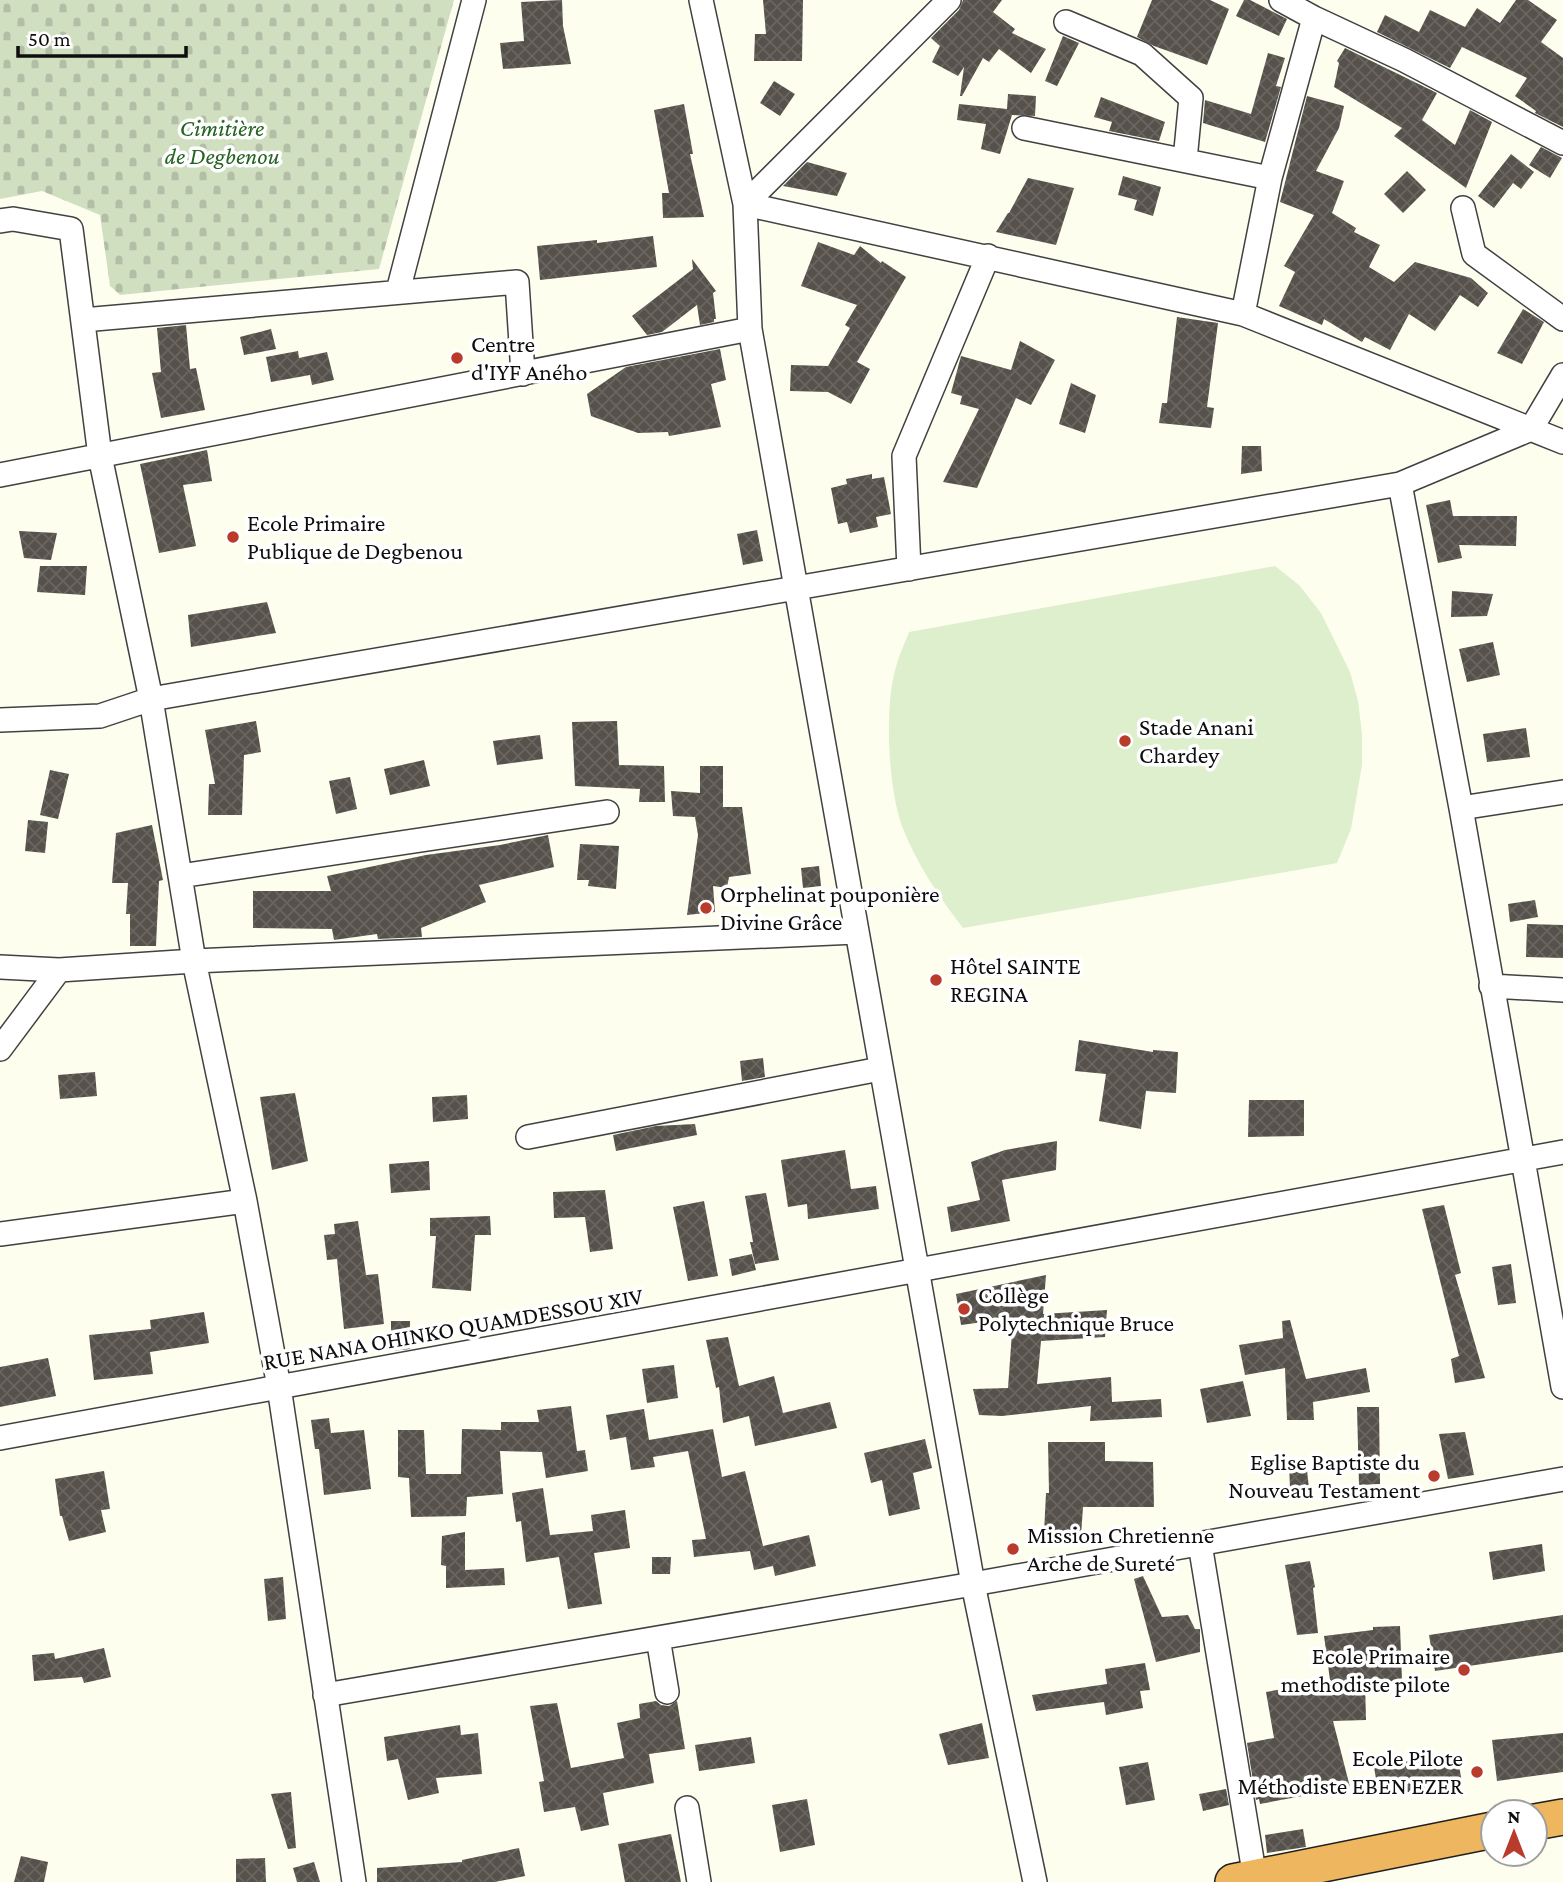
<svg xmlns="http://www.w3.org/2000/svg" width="1563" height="1882" font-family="'Crimson Pro',serif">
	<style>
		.cemetery { fill: url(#cemetery-stones) }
		.pitch { fill: #ddefcc }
		.building { fill: url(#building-cross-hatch) }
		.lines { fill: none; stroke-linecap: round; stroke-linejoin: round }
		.minor-casing { stroke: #414141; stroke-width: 26 }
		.highway-casing { stroke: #1f1f1f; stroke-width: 38 }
		.minor { stroke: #fff; stroke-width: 23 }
		.highway { stroke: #eeb65e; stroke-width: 35 }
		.poi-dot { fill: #b83b2c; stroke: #fff; stroke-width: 2.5 }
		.labels { text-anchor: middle; stroke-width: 7; stroke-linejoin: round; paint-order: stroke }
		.park-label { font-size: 24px; font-style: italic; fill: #246321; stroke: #fff }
		.poi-label { font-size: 24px; fill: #0e0e0e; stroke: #fff; text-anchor: start }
		.street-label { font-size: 24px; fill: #0e0e0e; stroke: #fff }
	</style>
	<defs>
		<pattern id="cemetery-stones" width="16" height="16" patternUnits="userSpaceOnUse" patternTransform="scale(1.75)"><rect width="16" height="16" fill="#d1dfc1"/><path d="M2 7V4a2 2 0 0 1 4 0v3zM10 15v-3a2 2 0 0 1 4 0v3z" fill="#b2bea5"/></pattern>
		<pattern id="building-cross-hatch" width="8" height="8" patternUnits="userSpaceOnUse" patternTransform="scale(1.75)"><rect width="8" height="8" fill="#56514b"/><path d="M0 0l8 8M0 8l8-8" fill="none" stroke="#696561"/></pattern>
	</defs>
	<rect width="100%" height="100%" fill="#fefeef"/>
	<path class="cemetery" d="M0 0H454L379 269 120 295 110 286 100 215 42 191 0 199Z"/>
	<path class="pitch" d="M1275 566 1299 585 1321 613 1350 672 1358 701 1362 734V765L1351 829 1337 863 963 928C939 897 916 863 902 826 888 787 884 707 896 667 899 655 905 643 909 632Z"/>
	<path class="building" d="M562 0 563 26 571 64 503 69 500 43 524 41 521 2Z
		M763 0H803L802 61H754L755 34H766Z
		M963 0H1002L993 12 1015 29 1012 33 1046 49 1031 73 999 49 989 62 983 58 962 96H960L964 67 958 76 932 62 940 46 931 38 959 10Z
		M1152 0H1210L1229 9 1207 65 1154 46 1137 37Z
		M1244 0H1250L1287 19 1279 36 1236 16Z
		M1516 0H1528L1557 20 1541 42 1563 58V127L1535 113 1536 111 1515 96 1527 78 1462 47 1450 68 1377 32 1385 15 1419 32 1430 10 1465 27 1477 8 1500 23Z
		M1063 36 1079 43 1057 86 1045 81Z
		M1345 48 1437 93 1422 120 1455 145 1470 110 1492 122 1466 188 1394 136 1402 128 1334 87 1339 63 1337 61Z
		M1268 53 1285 58 1276 86 1281 87 1265 142 1203 123 1205 100 1251 114Z
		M774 81 795 94 780 116 760 103Z
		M1008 94 1036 96 1035 116 1012 115 1000 154 981 149 986 124 957 120 959 104 1007 109Z
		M1307 96 1344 106 1339 128 1316 171 1344 181 1332 213 1356 228 1354 232 1380 245 1369 267 1394 282 1415 262 1471 278 1488 293 1478 307 1460 295 1435 331 1409 314 1390 350 1365 337 1362 342 1324 319 1322 325 1279 306 1295 272 1284 266 1314 215 1280 202Z
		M1101 97 1165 122 1159 141 1109 131 1112 122 1094 117Z
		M684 104 693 154H690L704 217 663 218 662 193H669L654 110Z
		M1541 147 1562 158 1550 178 1529 165Z
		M1511 154 1534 172 1521 189 1513 183 1494 208 1478 196Z
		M807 162 847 173 837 196 783 186Z
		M1407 171 1426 190 1403 213 1384 194Z
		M1123 176 1161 187 1153 216 1134 210 1137 200 1118 195Z
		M1028 178 1074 188 1056 245 996 232 1008 213H1009Z
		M653 236 657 267 540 280 537 246 597 240V243Z
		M818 242 854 255 860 246 881 263 882 261 906 277 857 362 870 369 851 404 828 392 790 391 791 365 828 366 850 328 845 325 857 305 801 286Z
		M692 259 716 291 713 293 716 319H714V322L700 325 697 305 662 332 647 335 632 316 693 269Z
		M1523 309 1544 322 1522 364 1497 353Z
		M1177 317 1218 323 1207 407 1214 408 1211 428 1159 423 1162 403H1167Z
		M186 325 190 369 196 368 205 410 161 418 152 373 161 372 157 328Z
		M271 329 276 349 244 355 240 337Z
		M1020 341 1055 360 1031 405 1016 398 977 488 943 482 979 409 960 404 962 396 951 393 961 356 1011 370Z
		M720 349 726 380 711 384 721 427 669 436 668 432 638 433 591 416 587 394 626 367Z
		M298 351 299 358 327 352 334 380 312 385 310 375 271 382 266 357Z
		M1071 383 1096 395 1085 433 1059 424Z
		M1242 446H1261L1262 471 1241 474Z
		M207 450 212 481 183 485 196 546 159 553 140 464Z
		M872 474V479L884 477 891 514 876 517 878 527 850 533 847 522 838 524 831 488 847 484 846 479Z
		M1450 500 1453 516H1517L1516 546 1459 545 1462 558 1438 563 1426 505Z
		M757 530 763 561 743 565 737 534Z
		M19 531 57 533 51 560 24 558Z
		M40 566H87L85 595 37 592Z
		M1452 591 1493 594 1487 616 1451 617Z
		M267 602 276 633 191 647 188 615Z
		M1493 642 1500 675 1467 682 1459 649Z
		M256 721 261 752 244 755 242 815H208L209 784H215L205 730Z
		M617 721 619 765 664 766 665 802H639L640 789 575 786 572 722Z
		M1526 728 1530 757 1487 762 1483 734Z
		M540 735 543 759 497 765 493 741Z
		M424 760 430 786 390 795 384 769Z
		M700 766H723V807H742L751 874 729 877 727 888 713 886 715 912 687 915 698 835 695 817 673 816 671 791 700 793Z
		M50 770 69 774 58 819 40 815Z
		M350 777 357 809 336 814 329 781Z
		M28 820 48 822 45 853 25 851Z
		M152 825 163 880 159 881 156 946H130V914H126L128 883H112L116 833Z
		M548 835 554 867 479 885 486 902 421 928 422 937 378 939 377 934 334 940 332 929 253 928V891H331L327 876 426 855 500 845Z
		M580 844 619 846 616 889 588 886 589 880H577Z
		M819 866 821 886 803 888 801 868Z
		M1535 900 1538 917 1510 922 1508 904Z
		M1527 924 1563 925V958L1526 957Z
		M1079 1040 1153 1052V1050L1178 1052 1176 1093 1146 1091 1141 1129 1099 1121 1106 1074 1075 1071Z
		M763 1058 765 1077 742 1081 740 1061Z
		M95 1072 97 1096 60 1099 58 1075Z
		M295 1093 308 1161 272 1170 260 1097Z
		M467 1095 468 1119 433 1122 432 1097Z
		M1249 1100H1304V1136L1248 1137Z
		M695 1124 697 1135 616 1151 613 1135 656 1126Z
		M1057 1141 1056 1170 1002 1180 1010 1221 951 1232 947 1207 980 1200 971 1162 1005 1150Z
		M845 1150 851 1189 876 1186 879 1209 808 1219 807 1204 788 1207 781 1160Z
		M429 1161 430 1190 391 1193 389 1164Z
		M605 1190 613 1249 590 1252 585 1217 554 1218 553 1192Z
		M766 1193 779 1260 755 1264 750 1242H753L745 1196Z
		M704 1201 718 1276 688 1281 673 1207Z
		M1444 1205 1461 1273 1455 1275 1485 1378 1455 1383 1451 1359 1459 1356 1422 1209Z
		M490 1216 491 1235H475L471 1291 432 1288 436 1236H430V1218Z
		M358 1221 366 1275 378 1274 384 1324 344 1329 337 1259 327 1260 324 1235 335 1234 334 1224Z
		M752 1254 756 1270 732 1276 729 1259Z
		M1511 1264 1516 1303 1498 1305 1492 1267Z
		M1046 1275 1043 1314 1107 1310 1105 1337 1041 1341 1037 1384 1111 1377 1112 1402 1161 1399 1162 1417 1090 1421 1091 1406 1002 1416 979 1415 973 1389 1008 1388 1013 1318 961 1325 956 1294Z
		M204 1312 209 1343 150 1352 153 1374 94 1380 89 1335 151 1329 150 1320Z
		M1290 1320 1306 1379 1366 1368 1370 1392 1313 1402 1314 1420H1287L1285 1368 1245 1375 1239 1345 1283 1338 1282 1321Z
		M391 1321H410V1349L391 1351Z
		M728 1337 739 1386 774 1376 783 1413 830 1402 837 1428 755 1446 749 1416 723 1423 719 1387 716 1388 706 1340Z
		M48 1358 56 1396 0 1407V1367Z
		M674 1365 678 1398 647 1403 642 1369Z
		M1243 1381 1251 1416 1207 1423 1200 1389Z
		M571 1406 577 1451 585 1450 588 1471 546 1478 542 1452 500 1451 503 1494 467 1497 466 1516 411 1517 409 1478 398 1477V1430H424L426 1474H461L462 1429 501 1430V1422H539L537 1410Z
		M1357 1407H1379L1380 1484 1359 1485Z
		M644 1409 649 1440 713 1429 722 1477 745 1471 763 1546 809 1535 816 1566 775 1576 773 1566 754 1570 750 1551 694 1557 692 1540 706 1539 688 1451 653 1457 655 1467 631 1470 626 1437 610 1440 606 1415Z
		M329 1418 331 1433 364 1430 371 1489 324 1495 319 1449H315L311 1420Z
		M1465 1432 1474 1475 1448 1479 1439 1434Z
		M925 1439 932 1468 913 1473 920 1509 889 1516 882 1480 871 1483 864 1453Z
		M1048 1442H1105V1461L1153 1462 1154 1507H1083L1081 1536 1044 1533 1046 1493H1049Z
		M1306 1460 1309 1489 1290 1490 1289 1461Z
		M104 1471 110 1509 101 1510 106 1532 69 1541 62 1516H60L55 1479Z
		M543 1488 550 1535 593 1531 591 1515 625 1510 630 1548 594 1553 602 1604 568 1609 559 1557 526 1562 521 1521 516 1522 512 1493Z
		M465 1532V1570L504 1568 505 1585 446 1588V1566L441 1565 442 1536Z
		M1542 1544 1545 1571 1493 1580 1489 1552Z
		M652 1557H671L670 1574H652Z
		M1310 1561 1315 1587 1313 1588 1318 1633 1297 1635 1285 1565Z
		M1143 1576 1162 1617 1188 1615 1195 1629H1200V1652L1156 1662 1134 1579Z
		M283 1577 286 1619 268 1621 264 1579Z
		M1563 1615V1652L1435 1671 1429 1635Z
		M1400 1626 1402 1681 1365 1682 1366 1720 1333 1721 1350 1787 1260 1804 1259 1799 1256 1800 1247 1743 1274 1738 1266 1692 1330 1680 1324 1636 1373 1630V1627Z
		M104 1648 111 1677 84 1683 82 1677 34 1681 32 1655 54 1653 55 1659Z
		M1145 1663 1150 1690 1140 1691 1143 1708 1106 1715 1104 1702 1036 1711 1032 1695 1107 1684 1105 1669Z
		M656 1701 661 1705 669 1706 677 1701 685 1749 649 1754 654 1783 603 1793 609 1825 581 1831 575 1807 544 1812 539 1782 544 1781 530 1706 557 1703 571 1768 624 1758 617 1723 640 1718 639 1704Z
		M982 1723 989 1758 948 1765 939 1734Z
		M460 1725 461 1735 478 1733 482 1774 436 1778 439 1793 408 1800 398 1759 387 1761 384 1737Z
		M1563 1733V1772L1497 1781 1492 1740Z
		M751 1737 755 1763 699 1771 695 1745Z
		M1457 1753 1462 1783 1379 1797 1374 1767Z
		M1148 1762 1155 1800 1126 1805 1119 1767Z
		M1226 1789 1229 1805 1203 1811 1199 1794Z
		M291 1792 296 1848 288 1849 271 1794Z
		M807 1799 815 1845 780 1852 772 1805Z
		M1303 1829 1306 1847 1267 1853 1265 1835Z
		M671 1834 681 1882H625L618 1844Z
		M519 1848 525 1876 495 1882H377V1868L462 1862V1860Z
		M21 1856 48 1862 44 1882H14Z
		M265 1858 266 1882H236V1859Z
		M314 1862 320 1882H297L293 1868Z"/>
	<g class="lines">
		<g class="minor-casing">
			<path id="minor" d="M701 0 745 204 750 329 973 1584 1035 1882
				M1281 0 1314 18 1404 60 1563 143
				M1066 22 1142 54 1191 98 1185 160
				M1024 128 1270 178
				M745 204 1243 314 1563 442
				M745 204 949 0
				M1463 208 1474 254 1563 319
				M0 221 13 219 71 229 100 456 151 699 194 961 245 1201 279 1387 354 1882
				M398 291 474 0
				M1243 314 1270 178 1314 18
				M83 320 517 282 523 374
				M0 475 750 329
				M1400 484 1461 808 1563 1387
				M909 569 904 456 988 256
				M0 720 100 716 151 699 1400 484 1531 429 1563 375
				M1461 808 1563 792
				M180 876 607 812
				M0 967 59 970 194 961 856 932
				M1491 986 1563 990
				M0 1049 59 970
				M528 1137 880 1069
				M0 1234 245 1201
				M0 1438 1563 1152
				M1200 1544 1255 1878
				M658 1638 667 1692
				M325 1695 973 1584 1563 1479
				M687 1808 699 1882"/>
		</g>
		<g class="highway-casing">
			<path id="highway" d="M1535 1822 1563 1817
				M1233 1882 1493 1830"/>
		</g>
		<use href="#minor" class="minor"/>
		<use href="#highway" class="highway"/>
	</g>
	<g class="poi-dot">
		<circle cx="457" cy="358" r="7"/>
		<circle cx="233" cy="537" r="7"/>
		<circle cx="1125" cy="741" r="7"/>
		<circle cx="706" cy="908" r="7"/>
		<circle cx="936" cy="980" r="7"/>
		<circle cx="964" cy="1309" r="7"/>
		<circle cx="1434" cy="1476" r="7"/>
		<circle cx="1013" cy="1549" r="7"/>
		<circle cx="1464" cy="1670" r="7"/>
		<circle cx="1477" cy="1772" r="7"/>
	</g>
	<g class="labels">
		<g class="park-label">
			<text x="222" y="136">Cimitière<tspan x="222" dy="28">de Degbenou</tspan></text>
		</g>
		<g class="poi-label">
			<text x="471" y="352">Centre<tspan x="471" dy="28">d'IYF Aného</tspan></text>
			<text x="247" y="531">Ecole Primaire<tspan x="247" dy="28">Publique de Degbenou</tspan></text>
			<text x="1139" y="735">Stade Anani<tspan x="1139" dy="28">Chardey</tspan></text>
			<text x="720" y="902">Orphelinat pouponière<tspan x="720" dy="28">Divine Grâce</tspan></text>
			<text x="950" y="974">Hôtel SAINTE<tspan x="950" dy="28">REGINA</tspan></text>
			<text x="978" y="1303">Collège<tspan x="978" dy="28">Polytechnique Bruce</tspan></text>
			<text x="1420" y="1470" text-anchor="end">Eglise Baptiste du<tspan x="1420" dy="28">Nouveau Testament</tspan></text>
			<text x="1027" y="1543">Mission Chretienne<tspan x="1027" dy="28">Arche de Sureté</tspan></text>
			<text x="1450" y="1664" text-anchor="end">Ecole Primaire<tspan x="1450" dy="28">methodiste pilote</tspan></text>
			<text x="1463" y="1766" text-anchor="end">Ecole Pilote<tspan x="1463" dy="28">Méthodiste EBEN EZER</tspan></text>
		</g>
		<g class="street-label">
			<text transform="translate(453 1329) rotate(-10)" y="8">RUE NANA OHINKO QUAMDESSOU XIV</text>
		</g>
	</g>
	<g transform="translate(1514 1833)"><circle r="33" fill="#ffffff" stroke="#9f9f9f" stroke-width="2"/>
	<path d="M0-5L12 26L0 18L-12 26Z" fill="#b83b2c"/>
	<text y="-10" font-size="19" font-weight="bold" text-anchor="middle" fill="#0e0e0e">N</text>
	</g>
	<path d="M18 46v10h168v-10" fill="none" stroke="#0e0e0e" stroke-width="3.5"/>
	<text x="28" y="46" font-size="21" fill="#0e0e0e" stroke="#ffffff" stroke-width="5" paint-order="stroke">50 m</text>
</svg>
